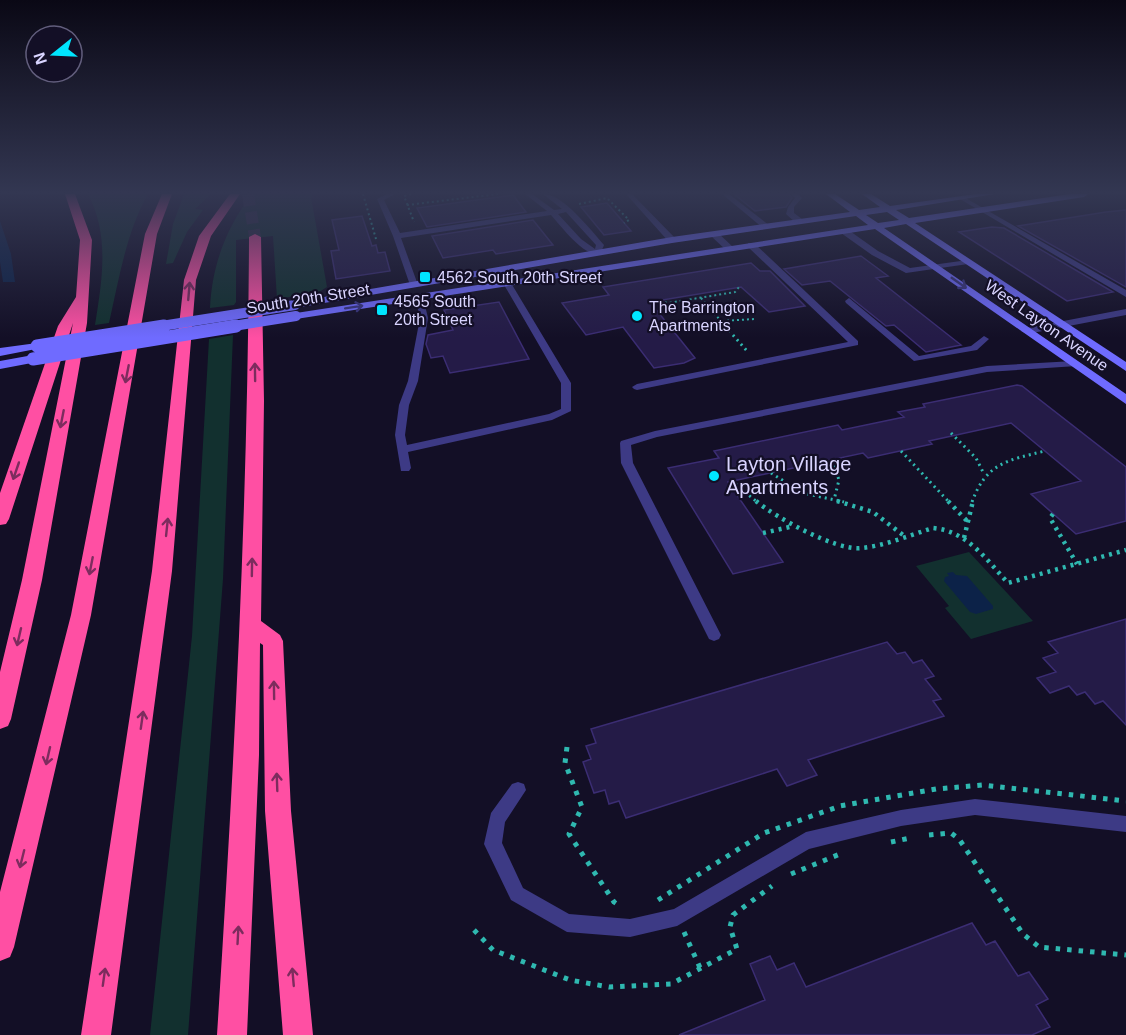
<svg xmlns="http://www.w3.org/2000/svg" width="1126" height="1035" font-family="Arial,sans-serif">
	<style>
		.green { fill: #12302f }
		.water { fill: #0c2248 }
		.building { fill: #241b47; stroke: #3b2d73; stroke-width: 1.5 }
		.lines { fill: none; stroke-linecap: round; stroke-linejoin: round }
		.highway-tunnel { stroke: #312d47; stroke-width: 12; stroke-dasharray: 12 6; stroke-linecap: butt }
		.path-far3 { stroke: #2fb8b0; stroke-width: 2; stroke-dasharray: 2 3; stroke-linecap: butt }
		.path-far2 { stroke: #2fb8b0; stroke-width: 3; stroke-dasharray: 2 4; stroke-linecap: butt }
		.path-far1 { stroke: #2fb8b0; stroke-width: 4.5; stroke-dasharray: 3 5; stroke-linecap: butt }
		.path { stroke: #2fb8b0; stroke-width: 5; stroke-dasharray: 4.5 7; stroke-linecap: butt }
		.lane { fill: #3d3a85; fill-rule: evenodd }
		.street { fill: #3d3a85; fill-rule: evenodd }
		.secondary { fill: #6f6bff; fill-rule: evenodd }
		.highway { fill: #ff4fa3; fill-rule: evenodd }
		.secondary-bridge-far1 { stroke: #6f6bff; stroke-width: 10 }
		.secondary-bridge { stroke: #6f6bff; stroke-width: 13 }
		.oneway { stroke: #38347d }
		.oneway2 { stroke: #7d2c5e }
		.poi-dot { fill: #00e5ff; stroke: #130f26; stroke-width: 2 }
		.labels { text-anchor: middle; stroke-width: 4.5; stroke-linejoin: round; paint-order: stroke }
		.far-poi-label { font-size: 16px; fill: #d9d4ff; stroke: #130f26; text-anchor: start }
		.far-street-label { font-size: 16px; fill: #d9d4ff; stroke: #130f26 }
		.poi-label { font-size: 20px; fill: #d9d4ff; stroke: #130f26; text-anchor: start }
	</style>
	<rect width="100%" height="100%" fill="#130f26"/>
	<path class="green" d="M88 194H148C126 233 119 279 109 323L95 325C102 280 110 236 88 194Z
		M184 194H211L195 209 203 210 187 232 173 263 166 264 173 224Z
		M252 194H313L311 197 327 287 319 292 277 299 273 236 236 240V302L234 305 210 308C212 265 226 228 252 194Z
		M233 335 223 579 188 1035H150L192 636 209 339Z
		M969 552 1033 621 971 639 945 608 949 606 916 566Z"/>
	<path class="water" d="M0 221 11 254 15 282H3L0 262Z
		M953 572 956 575 967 576 993 606V609L976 614 970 612 944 581 945 577 949 576 947 573Z"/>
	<path class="building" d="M734 194H789L792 198 786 207 755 211Z
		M513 195 526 212 427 227 417 208Z
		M607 203 631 231 604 235 581 207Z
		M1126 210V287L1018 226 1106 212Z
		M362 216 372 246 376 245 378 253 385 252 390 271 336 279 331 251 339 250 332 220Z
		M533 220 553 245 496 254 493 250 443 258 432 236Z
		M992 227 1004 228 1113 292 1067 301 959 232Z
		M861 256 888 276 876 278 961 345 926 352 894 325 886 326 830 281 802 285 784 269Z
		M751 263 760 271H770L805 306 769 312 741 287 650 302 695 358 684 363 654 368 623 327 586 335 562 303 609 295 603 287Z
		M499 302 529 359 450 373 443 356 431 358 426 344 428 335 453 330 444 310Z
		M1017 385 1022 386 1126 467V521L1076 534 1031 494 1081 481 1011 423 929 441 932 444 868 458 863 453 728 482 783 562 733 574 668 468 719 458 714 451 838 425 842 430 904 417 898 412 925 407 923 404Z
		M1126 619V725L1103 701 1095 704 1085 692 1077 695 1069 686 1050 693 1037 678 1056 672 1043 658 1058 653 1048 642Z
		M887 642 897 654 905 652 913 663 922 660 934 676 925 679 941 699 933 701 944 716 808 760 817 775 787 786 777 769 626 818 619 801 609 804 605 790 594 793 583 762 591 759 586 746 596 743 591 729Z
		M972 923 986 945 995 941 1018 976 1029 972 1048 999 1036 1005 1050 1027 1032 1035H679L765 1000 750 964 770 956 777 970 794 963 806 987Z"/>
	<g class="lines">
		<path class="highway-tunnel" d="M248 194 255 237"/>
		<path class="path-far3" d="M363 194 376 239
			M411 194 404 196 414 222
			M579 204 607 198 629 220 624 223
			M407 205 498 194
			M701 298 726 327
			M655 301 668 303 735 292 740 286
			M682 313 740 303
			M722 321 754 319"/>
		<path class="path-far2" d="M725 326 747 351
			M951 433 976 458 984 474
			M901 451 949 502
			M832 460 839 480 834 500
			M771 473 803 493 844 502
			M731 480 757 502
			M972 502C986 463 1008 460 1045 451"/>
		<path class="path-far1" d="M756 501C775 517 836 551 861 548 885 546 910 535 933 528 967 531 986 559 1008 583L1126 550
			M837 501 873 512 903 535
			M948 501 967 521
			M1053 514 1050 518 1077 564
			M763 533 794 526
			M964 538 973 501"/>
		<path class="path" d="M567 747 565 763 582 807 569 834 614 902 620 906
			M929 835 951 833 959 839 1023 934 1039 947 1126 955
			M891 842 910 838
			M791 874 840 854
			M658 900 764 833 840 806 936 789 983 785 1126 801
			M474 930 493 950 570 980 609 987 671 984 737 949 730 927 733 915 772 886
			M684 932 701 970"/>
		<path class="lane" d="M387 194H395L384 200 400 233 547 211 525 194H532L554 210 562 209 543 194C561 192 592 231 604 245L600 255C582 255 562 227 551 215L401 238 418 285 414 287 410 285 393 236 377 199ZM566 212 596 245 595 249 581 239 558 214Z
			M626 194H632L675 238V242H669Z
			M722 194H729L770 226 763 228Z
			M791 194H798L802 198 794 207V213L802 219V223H796L786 214 788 207 795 198Z
			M962 196 1126 290V297L960 199V197Z
			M841 229H847L878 251 910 268 968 260 972 262 968 264 906 273 872 255 841 233Z
			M711 232H717L733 247V251H727L711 236Z
			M748 243H754L858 341V345L637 390 634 389 632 387 637 384 848 342 748 247Z
			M504 281 511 283 571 383V411L552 420 408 452 411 468 409 471H401L395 435 399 405 408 381 420 318 415 297 416 295 423 297 428 318 418 381 409 405 405 435 407 445 549 414 561 409V383L503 283Z
			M849 298 919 356 971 346 984 336 989 339 977 350 914 361 846 303 845 301Z
			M1074 361 1077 362V366L987 372 657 437 631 445 633 463 721 635 719 639 714 641 709 639 621 463 620 443 621 441 655 431 987 366Z
			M518 782 524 784 526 790 505 822 502 843 523 888 569 914 630 919 674 909 806 832 901 810 975 799 1126 816V832L975 815 901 826 809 849 677 926 630 937 567 932 511 900 484 844 491 813 512 784Z"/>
		<path class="street" d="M1126 309V315L1027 334 1021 331 1027 328Z"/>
		<path class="secondary" d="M826 194H835L859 210 880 207 862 194H871L890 206 976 194H995L896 210 909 218 1070 194H1088L1084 197 915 223 1126 362V371L906 224 884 228 1126 394V404L875 229 296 319 291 316 296 313 868 225 856 216 672 243 295 308 290 305 295 302 672 237 850 212ZM887 212 899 220 878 223 866 215Z
			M37 343 43 346 41 348 0 356V348Z
			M33 355 37 356V362L0 369V361Z"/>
		<path class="highway" d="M65 194H75L92 240 87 323 42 580 11 719 8 726 0 729V672L22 580 73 323 9 519 6 524 0 525V493L58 326 76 297 80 240Z
			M162 194H172L157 234 91 615 14 947 10 957 0 961V892L71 615 145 234Z
			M230 194H240L211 236 196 280 172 571 111 1035H81L152 571 184 280 199 236Z
			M255 234 261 237 264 401 261 621 280 635 283 641 291 811 313 1035H283L265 811 263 645 260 643 259 755 247 1035H217C234 769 248 504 249 237Z"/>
		<path class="secondary-bridge-far1" d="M155 327 295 305
			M227 327 296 316"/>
		<path class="secondary-bridge" d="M37 346 164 326
			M33 359 236 326"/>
	</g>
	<defs><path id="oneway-shaft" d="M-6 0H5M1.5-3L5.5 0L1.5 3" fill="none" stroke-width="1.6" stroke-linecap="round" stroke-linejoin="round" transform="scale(1.5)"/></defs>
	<g class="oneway">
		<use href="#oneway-shaft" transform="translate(959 283) rotate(35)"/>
		<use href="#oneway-shaft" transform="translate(354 307) rotate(-9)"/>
	</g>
	<g class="oneway2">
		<use href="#oneway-shaft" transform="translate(189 291) rotate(-85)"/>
		<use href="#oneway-shaft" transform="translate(255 372) rotate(-91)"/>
		<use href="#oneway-shaft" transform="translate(127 374) rotate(101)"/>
		<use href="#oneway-shaft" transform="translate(62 419) rotate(101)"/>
		<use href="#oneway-shaft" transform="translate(16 471) rotate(109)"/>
		<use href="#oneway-shaft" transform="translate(167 527) rotate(-84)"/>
		<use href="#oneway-shaft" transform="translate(91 566) rotate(101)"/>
		<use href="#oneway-shaft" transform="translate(252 567) rotate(-89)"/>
		<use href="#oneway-shaft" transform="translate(19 637) rotate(103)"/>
		<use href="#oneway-shaft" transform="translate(274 690) rotate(-91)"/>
		<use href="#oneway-shaft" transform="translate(142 720) rotate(-82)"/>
		<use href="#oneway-shaft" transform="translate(48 756) rotate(103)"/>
		<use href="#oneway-shaft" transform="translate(277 782) rotate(-92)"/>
		<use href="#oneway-shaft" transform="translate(22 859) rotate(104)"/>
		<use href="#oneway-shaft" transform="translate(238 935) rotate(-87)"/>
		<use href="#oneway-shaft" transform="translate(104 977) rotate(-82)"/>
		<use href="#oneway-shaft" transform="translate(293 977) rotate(-95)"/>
	</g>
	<linearGradient id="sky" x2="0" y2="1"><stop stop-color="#0a0815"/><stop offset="0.57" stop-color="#333752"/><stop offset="1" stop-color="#333752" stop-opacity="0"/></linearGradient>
	<rect width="1126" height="338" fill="url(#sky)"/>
	<g class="poi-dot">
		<rect x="419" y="271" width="12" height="12" rx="3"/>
		<rect x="376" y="304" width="12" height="12" rx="3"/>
		<circle cx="637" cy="316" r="6"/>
		<circle cx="714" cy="476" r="6"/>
	</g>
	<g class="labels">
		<g class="far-poi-label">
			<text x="437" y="283">4562 South 20th Street</text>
			<text x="394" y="307">4565 South<tspan x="394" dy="18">20th Street</tspan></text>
			<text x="649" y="313">The Barrington<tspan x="649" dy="18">Apartments</tspan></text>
		</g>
		<g class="far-street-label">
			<text transform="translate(308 298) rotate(-9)" y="6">South 20th Street</text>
			<text transform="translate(1047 325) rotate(35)" y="6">West Layton Avenue</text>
		</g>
		<g class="poi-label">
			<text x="726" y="471">Layton Village<tspan x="726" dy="23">Apartments</tspan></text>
		</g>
	</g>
	<g transform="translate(54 54) rotate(252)"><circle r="28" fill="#130f26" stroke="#625e7d" stroke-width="1.5"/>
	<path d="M0-4.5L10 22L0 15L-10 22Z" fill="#00e5ff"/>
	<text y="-9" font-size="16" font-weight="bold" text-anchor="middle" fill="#d9d4ff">N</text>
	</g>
</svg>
